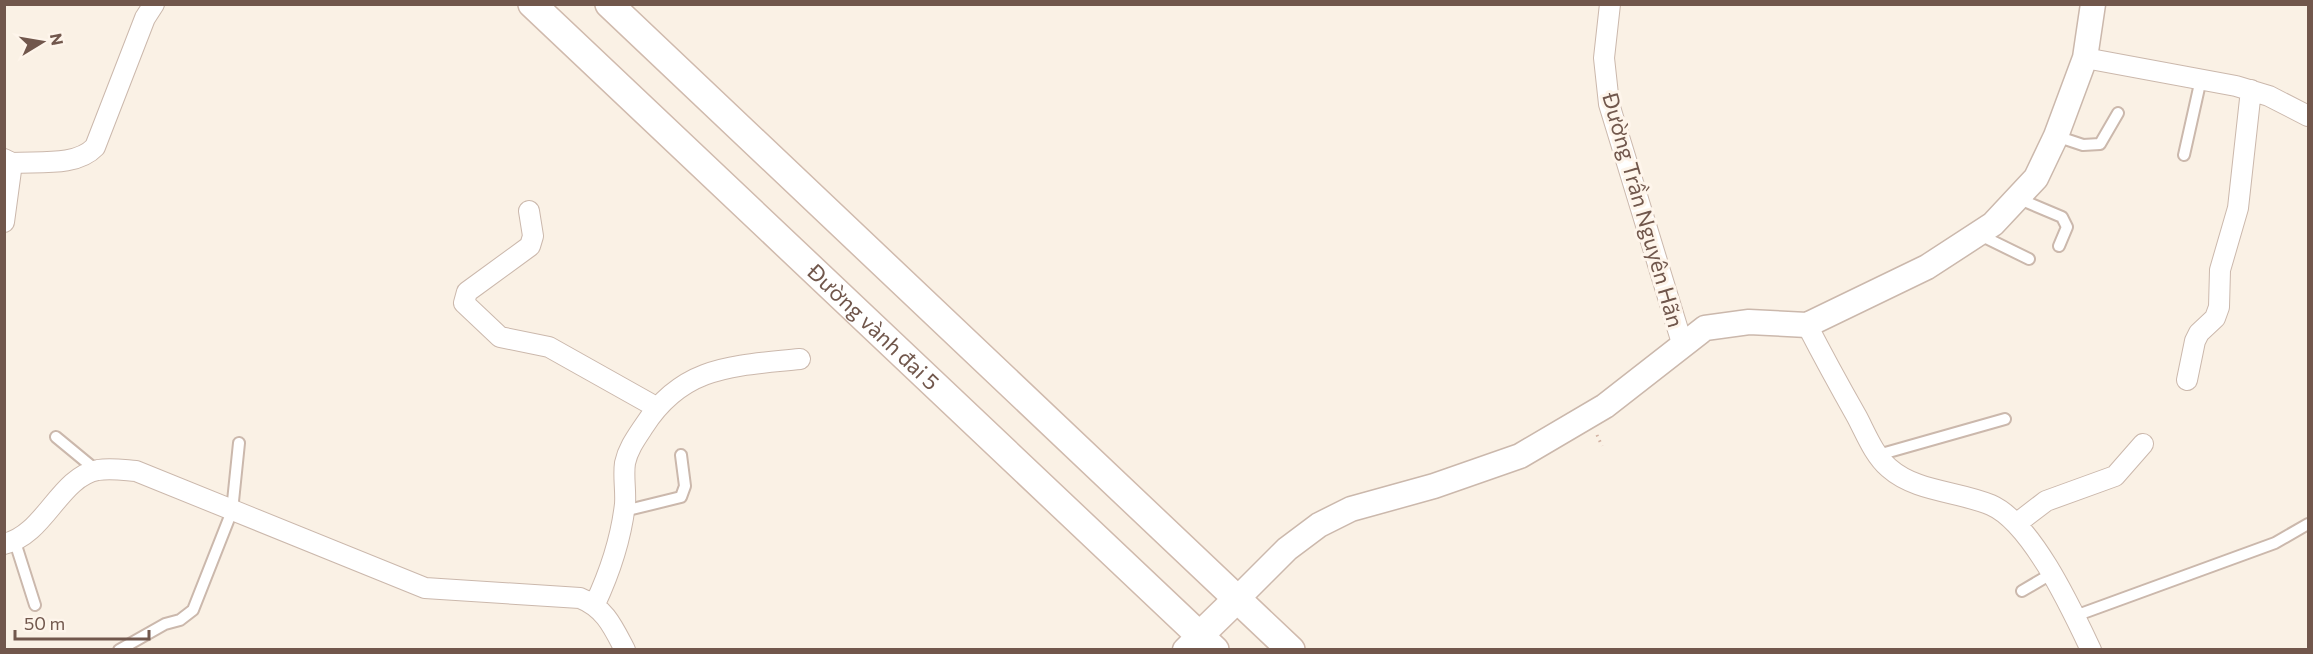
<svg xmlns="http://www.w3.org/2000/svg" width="2313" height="654" font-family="Commissioner,sans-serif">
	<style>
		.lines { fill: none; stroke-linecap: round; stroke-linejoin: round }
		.service-casing { stroke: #cbb8ac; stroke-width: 14 }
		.minor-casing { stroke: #cbb8ac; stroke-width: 22 }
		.tertiary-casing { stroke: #cbb8ac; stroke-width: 27 }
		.secondary-casing { stroke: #d0baad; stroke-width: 30 }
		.path { stroke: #d2b2a2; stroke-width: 3; stroke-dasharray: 1.5 4.5; stroke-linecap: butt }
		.service { stroke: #fff; stroke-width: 10 }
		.minor { stroke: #fff; stroke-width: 20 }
		.tertiary { stroke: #fff; stroke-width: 24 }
		.secondary { stroke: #fff; stroke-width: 27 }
		.labels { text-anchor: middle; stroke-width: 6; stroke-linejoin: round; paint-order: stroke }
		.street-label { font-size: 22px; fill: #71574c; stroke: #fef5eb }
	</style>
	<rect width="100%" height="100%" fill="#faf1e5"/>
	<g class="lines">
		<g class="service-casing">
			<path id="service" d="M2056 136 2083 145 2100 144 2118 113
				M2184 155 2201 79
				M2017 198 2062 217 2067 227 2059 246
				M1978 234 2029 259
				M56 437 96 470
				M1878 455 2005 419
				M624 511 681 497 685 486 681 455
				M15 542 35 605
				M2022 591 2051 574
				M2075 616 2275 543 2308 524
				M119 650 165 624 180 620 193 610 232 511 239 443"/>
		</g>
		<g class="minor-casing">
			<path id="minor" d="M1610 4 1604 58 1609 104 1682 343
				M2085 58 2236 86 2269 96 2308 116
				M4 159 12 163C38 161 76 167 95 147L145 18 154 4
				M529 211 533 236 530 246 467 292 464 303 500 337 549 347 656 407
				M4 222 12 163
				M1807 325C1823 356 1840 387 1857 417 1866 434 1874 455 1889 468 1916 492 1958 491 1991 505 2032 523 2072 610 2091 650
				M2187 380 2195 341 2199 333 2215 318 2219 307 2220 270 2238 208 2251 90
				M2016 524 2046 501 2115 476 2143 444
				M4 544C45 535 59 477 98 470 111 468 123 470 136 471L425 588 580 598C605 608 613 627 625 650
				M595 604C610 572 621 539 625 504 626 490 623 476 625 463 628 449 636 438 644 426 683 365 734 366 800 359"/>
		</g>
		<g class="tertiary-casing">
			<path id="tertiary" d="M1236 600 1287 549 1319 525 1351 509 1434 486 1520 456 1605 406 1705 328 1749 322 1807 325 1927 267 1993 224 2036 178 2056 136 2085 58 2093 4
				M1185 650 1199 636"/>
		</g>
		<g class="secondary-casing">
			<g id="secondary">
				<path id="s1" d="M532 4 1215 650"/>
				<path d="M609 4 1291 650"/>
				<path d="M1199 636 1236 600"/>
			</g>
		</g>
		<path class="path" d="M1597 435 1602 446"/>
		<use href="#service" class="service"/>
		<use href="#minor" class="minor"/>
		<use href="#tertiary" class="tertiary"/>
		<use href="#secondary" class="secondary"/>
	</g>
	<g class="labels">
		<g class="street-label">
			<text transform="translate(1643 210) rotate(74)" y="8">Đường Trần Nguyên Hãn</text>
			<text dy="8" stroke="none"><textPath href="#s1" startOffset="470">Đường vành đai 5</textPath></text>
		</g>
	</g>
	<rect width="2313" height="654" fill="none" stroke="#71574c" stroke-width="12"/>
	<g transform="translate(42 42) rotate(79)" stroke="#fef5eb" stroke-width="4.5" paint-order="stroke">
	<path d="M0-4.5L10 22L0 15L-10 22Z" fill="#71574c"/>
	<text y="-9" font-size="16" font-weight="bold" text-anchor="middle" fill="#71574c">N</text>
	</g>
	<path d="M15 630v9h134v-9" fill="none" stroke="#71574c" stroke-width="3"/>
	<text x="24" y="630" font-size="18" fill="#71574c" stroke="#fef5eb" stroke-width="4.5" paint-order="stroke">50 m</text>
</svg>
